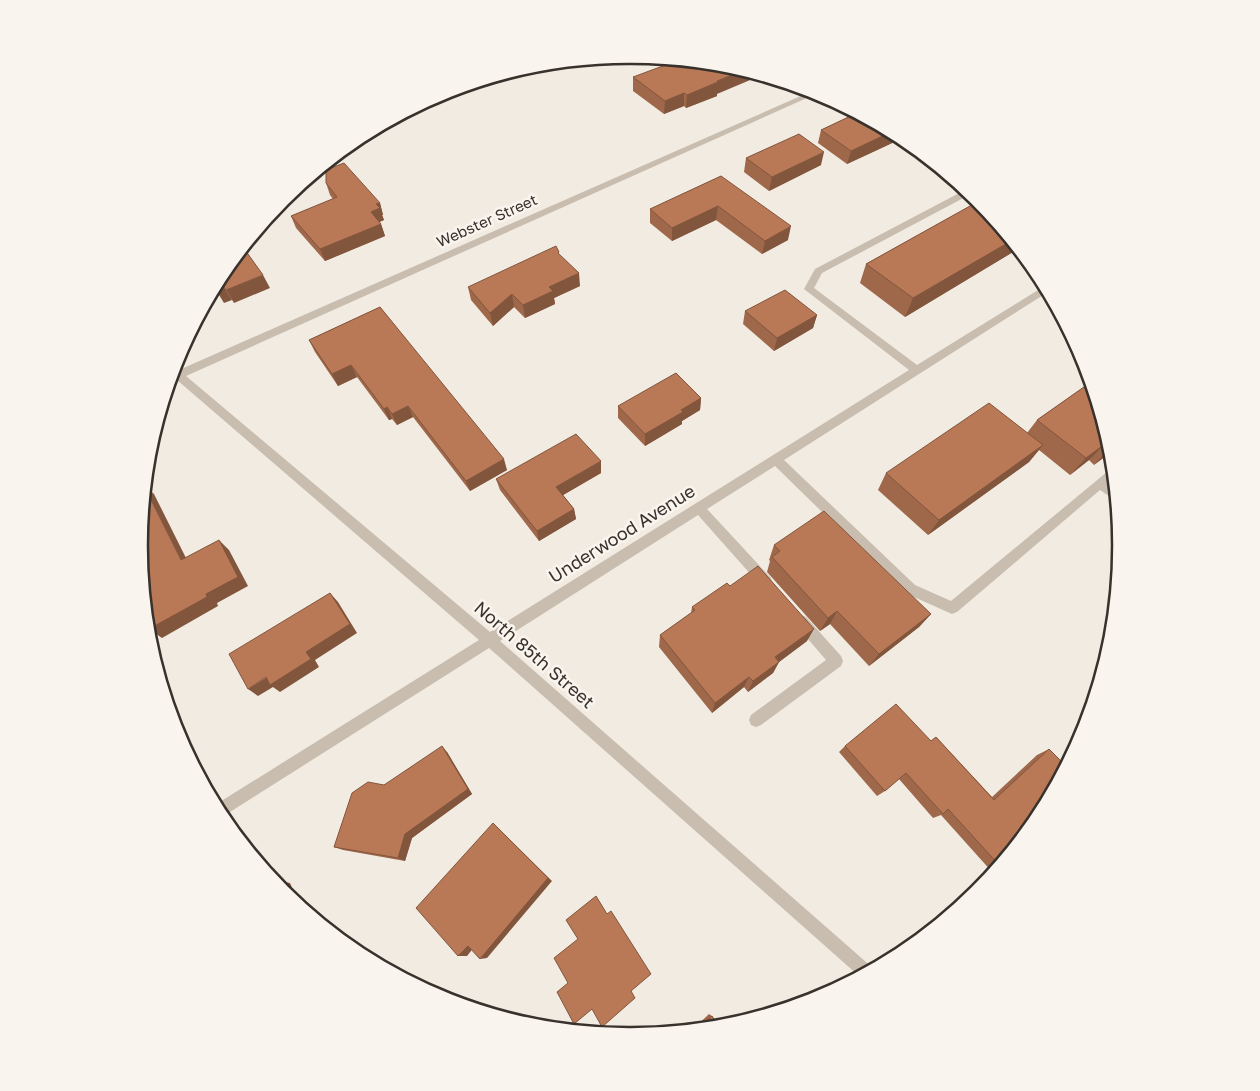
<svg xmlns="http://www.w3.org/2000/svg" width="1260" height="1091" font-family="'Golos Text',sans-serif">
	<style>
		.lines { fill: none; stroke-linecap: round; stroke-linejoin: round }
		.minor { fill: #c8bdae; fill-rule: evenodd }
		.wall { fill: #9f684b }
		.shaded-wall { fill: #82553d }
		.building { fill: #b97957; stroke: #82553d }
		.labels { text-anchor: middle; stroke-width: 5; stroke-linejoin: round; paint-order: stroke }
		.far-street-label { font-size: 15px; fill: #38312c; stroke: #f9f5ee }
		.street-label { font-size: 18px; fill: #38312c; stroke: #f9f5ee }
		.rim { fill: none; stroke: #38312c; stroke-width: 2.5 }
	</style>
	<rect width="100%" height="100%" fill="#f1ebe2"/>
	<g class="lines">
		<path class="minor" d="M812 91 818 93 186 376 490 632 909 370 804 289 815 269 965 190 971 194 822 273 814 288 917 365 1043 287 1045 286 1048 292 784 460 915 585 951 601 1113 467 1114 478 1108 483 1115 488 1116 501 1100 490 957 612 952 614 905 593 775 466 707 509 771 578 772 582 771 586 766 588 761 586 698 515 500 641 874 969 859 976 489 648 222 817 215 805 479 640 177 380 170 382 174 367 179 370Z
			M801 615 806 617 841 656 843 661 841 666 761 725 756 727 751 725 749 720 751 715 826 660 796 625 794 621 796 617Z"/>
	</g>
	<path class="wall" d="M633 77 717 94V96L686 108 684 106 664 114 633 91Z
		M857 113 903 138 847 164 818 143 821 130Z
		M746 158 821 165 769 191 744 172Z
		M721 176 788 240 762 254 716 220 672 241 650 223V209Z
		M326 183 380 203 383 215H382L384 220 379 222 381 224 385 236 325 261 296 228 291 216 333 199 330 195Z
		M979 201 1018 249 905 317 860 283 866 264Z
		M559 255 580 286 554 298 555 304 525 318 514 307 493 326 471 300 468 287Z
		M380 307 507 470 470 491 413 417 397 425 392 419 389 420 357 377 338 386 315 352 309 340Z
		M745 311 817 315 813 328 774 351 743 324Z
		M1091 382 1111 452 1094 465 1089 460 1070 475 1039 450 1029 462 928 535 878 490 886 473 1027 433 1037 420Z
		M701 398 700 410 682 421V424L645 446 618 418V406Z
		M601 473 563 495 574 509 576 519 539 541 500 490 496 479Z
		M774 545 931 614 919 627 869 666 830 624 820 631 767 572 770 561 769 560Z
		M730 586 807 641 779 662 773 673 748 692 744 687 712 713 659 647 660 635 691 613 692 607Z
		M936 737 992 797 1037 755 1049 749 1038 818 993 873 941 815 933 818 899 779 885 791 877 796 839 752 845 746 931 741Z
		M447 752 472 794 412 838 405 861 343 850 334 847 384 785Z
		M709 1014 712 1016 719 1027 692 1030Z"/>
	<path class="shaded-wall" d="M744 70 762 75 717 94V96L686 108 687 95 717 81Z
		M684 93V106L664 114 665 101Z
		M891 132 903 138 847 164 851 151Z
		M824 152 821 165 769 191 772 177Z
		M380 203 383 215H382L384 220 375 224 371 212 376 204Z
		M718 206 716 220 672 241V228Z
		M381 224 385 236 325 261 320 249Z
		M791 226 788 240 762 254 765 241Z
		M1011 241 1018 249 905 317 913 298Z
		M579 273 580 286 554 298 555 304 525 318 523 305 549 287Z
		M263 275 270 288 234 303 226 290Z
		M224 287 232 300 224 303 216 290Z
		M512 294 514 307 493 326 490 313Z
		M817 315 813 328 774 351 777 338Z
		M351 365 357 377 338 386 332 374Z
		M701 398 700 410 682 421V424L645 446V434L681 410Z
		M408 406 413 417 397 425 392 414Z
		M387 407 392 419 389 420 384 409Z
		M1105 444 1089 460 1070 475 1086 458Z
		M1043 445 1029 462 928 535 939 520Z
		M1110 448 1111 452 1094 465Z
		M504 459 507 470 470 491 466 481Z
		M601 461V473L558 498 556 487Z
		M145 486 154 494 192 570 181 560 145 488Z
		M574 509 576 519 539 541 537 531Z
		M219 540 229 550 248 586 217 603 218 606 162 638 149 629 206 594Z
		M330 593 338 602 357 633 315 660 319 667 280 692 273 687 258 696 248 689 306 652Z
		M837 611 830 624 820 631 828 618Z
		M931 614 919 627 869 666 879 654Z
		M814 629 807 641 779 662 773 673 748 692 753 681 775 657Z
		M749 677 744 687 712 713 715 703Z
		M442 746 447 752 472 794 412 838 405 861 398 858 405 834Z
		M493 823 552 881 487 958 480 959Z
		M279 881 290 883 300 906 284 893Z
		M468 946H475L467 956H458Z"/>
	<path class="building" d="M679 60 726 64 744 70 717 81 718 82 687 95 684 93 665 101 633 77Z
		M857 113 891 132 851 151 821 130Z
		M799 134 824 152 772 177 746 158Z
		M344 163 380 203 376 204 380 208 371 212 381 224 320 249 291 216 337 197 326 183V170Z
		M721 176 791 226 765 241 718 206 672 228 650 209Z
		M979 201 1011 241 913 298 866 264Z
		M556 246 559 252 558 253 579 273 549 287 553 291 523 305 512 294 490 313 468 287Z
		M243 247 263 275 226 290 224 287 216 290 214 288 222 273Z
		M785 290 817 315 777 338 745 311Z
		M380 307 504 459 466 481 408 406 392 414 387 407 384 409 351 365 332 374 309 340Z
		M676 373 701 398 681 410 683 412 645 434 618 406Z
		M1091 382 1110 448 1105 444 1086 458 1037 420Z
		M989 403 1043 445 939 520 886 473Z
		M576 434 601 461 556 487 574 509 537 531 496 479Z
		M145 488 181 560 219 540 238 577 206 594 207 597 149 629 147 624 140 545Z
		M824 511 931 614 879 654 837 611 828 618 772 557 780 551 774 545Z
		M758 566 814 629 775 657 779 662 753 681 749 677 715 703 660 635 695 610 692 607 727 583 730 586Z
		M330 593 350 624 306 652 311 659 270 685 266 677 248 689 229 654Z
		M896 704 931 741 936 737 994 800 1049 749 1066 766 1038 818 999 865 948 809 943 814 906 773 885 791 845 746Z
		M442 746 468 789 405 834 398 858 334 847 352 793 368 782 384 785Z
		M493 823 548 878 480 959 468 946 458 956 416 908Z
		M279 881 284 893 275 883Z
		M596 896 607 914 611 911 651 974 631 991 635 998 602 1027 592 1009 574 1024 557 992 568 983 554 958 578 939 566 920Z
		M712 1016 719 1027 698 1029Z"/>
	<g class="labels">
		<g class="far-street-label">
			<text transform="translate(487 221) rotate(-24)" y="5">Webster Street</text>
		</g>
		<g class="street-label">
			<text transform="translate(622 534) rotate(-32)" y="6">Underwood Avenue</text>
			<text transform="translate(534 655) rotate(41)" y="6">North 85th Street</text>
		</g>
	</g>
	<path d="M0 0H1260V1091H0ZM629 64H631A481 481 0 0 1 1112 545V546A481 481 0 0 1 631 1027H629A481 481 0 0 1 148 546V545A481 481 0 0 1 629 64Z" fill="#f9f5ee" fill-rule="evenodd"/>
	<path class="rim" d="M629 64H631A481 481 0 0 1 1112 545V546A481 481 0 0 1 631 1027H629A481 481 0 0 1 148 546V545A481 481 0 0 1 629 64Z"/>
</svg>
